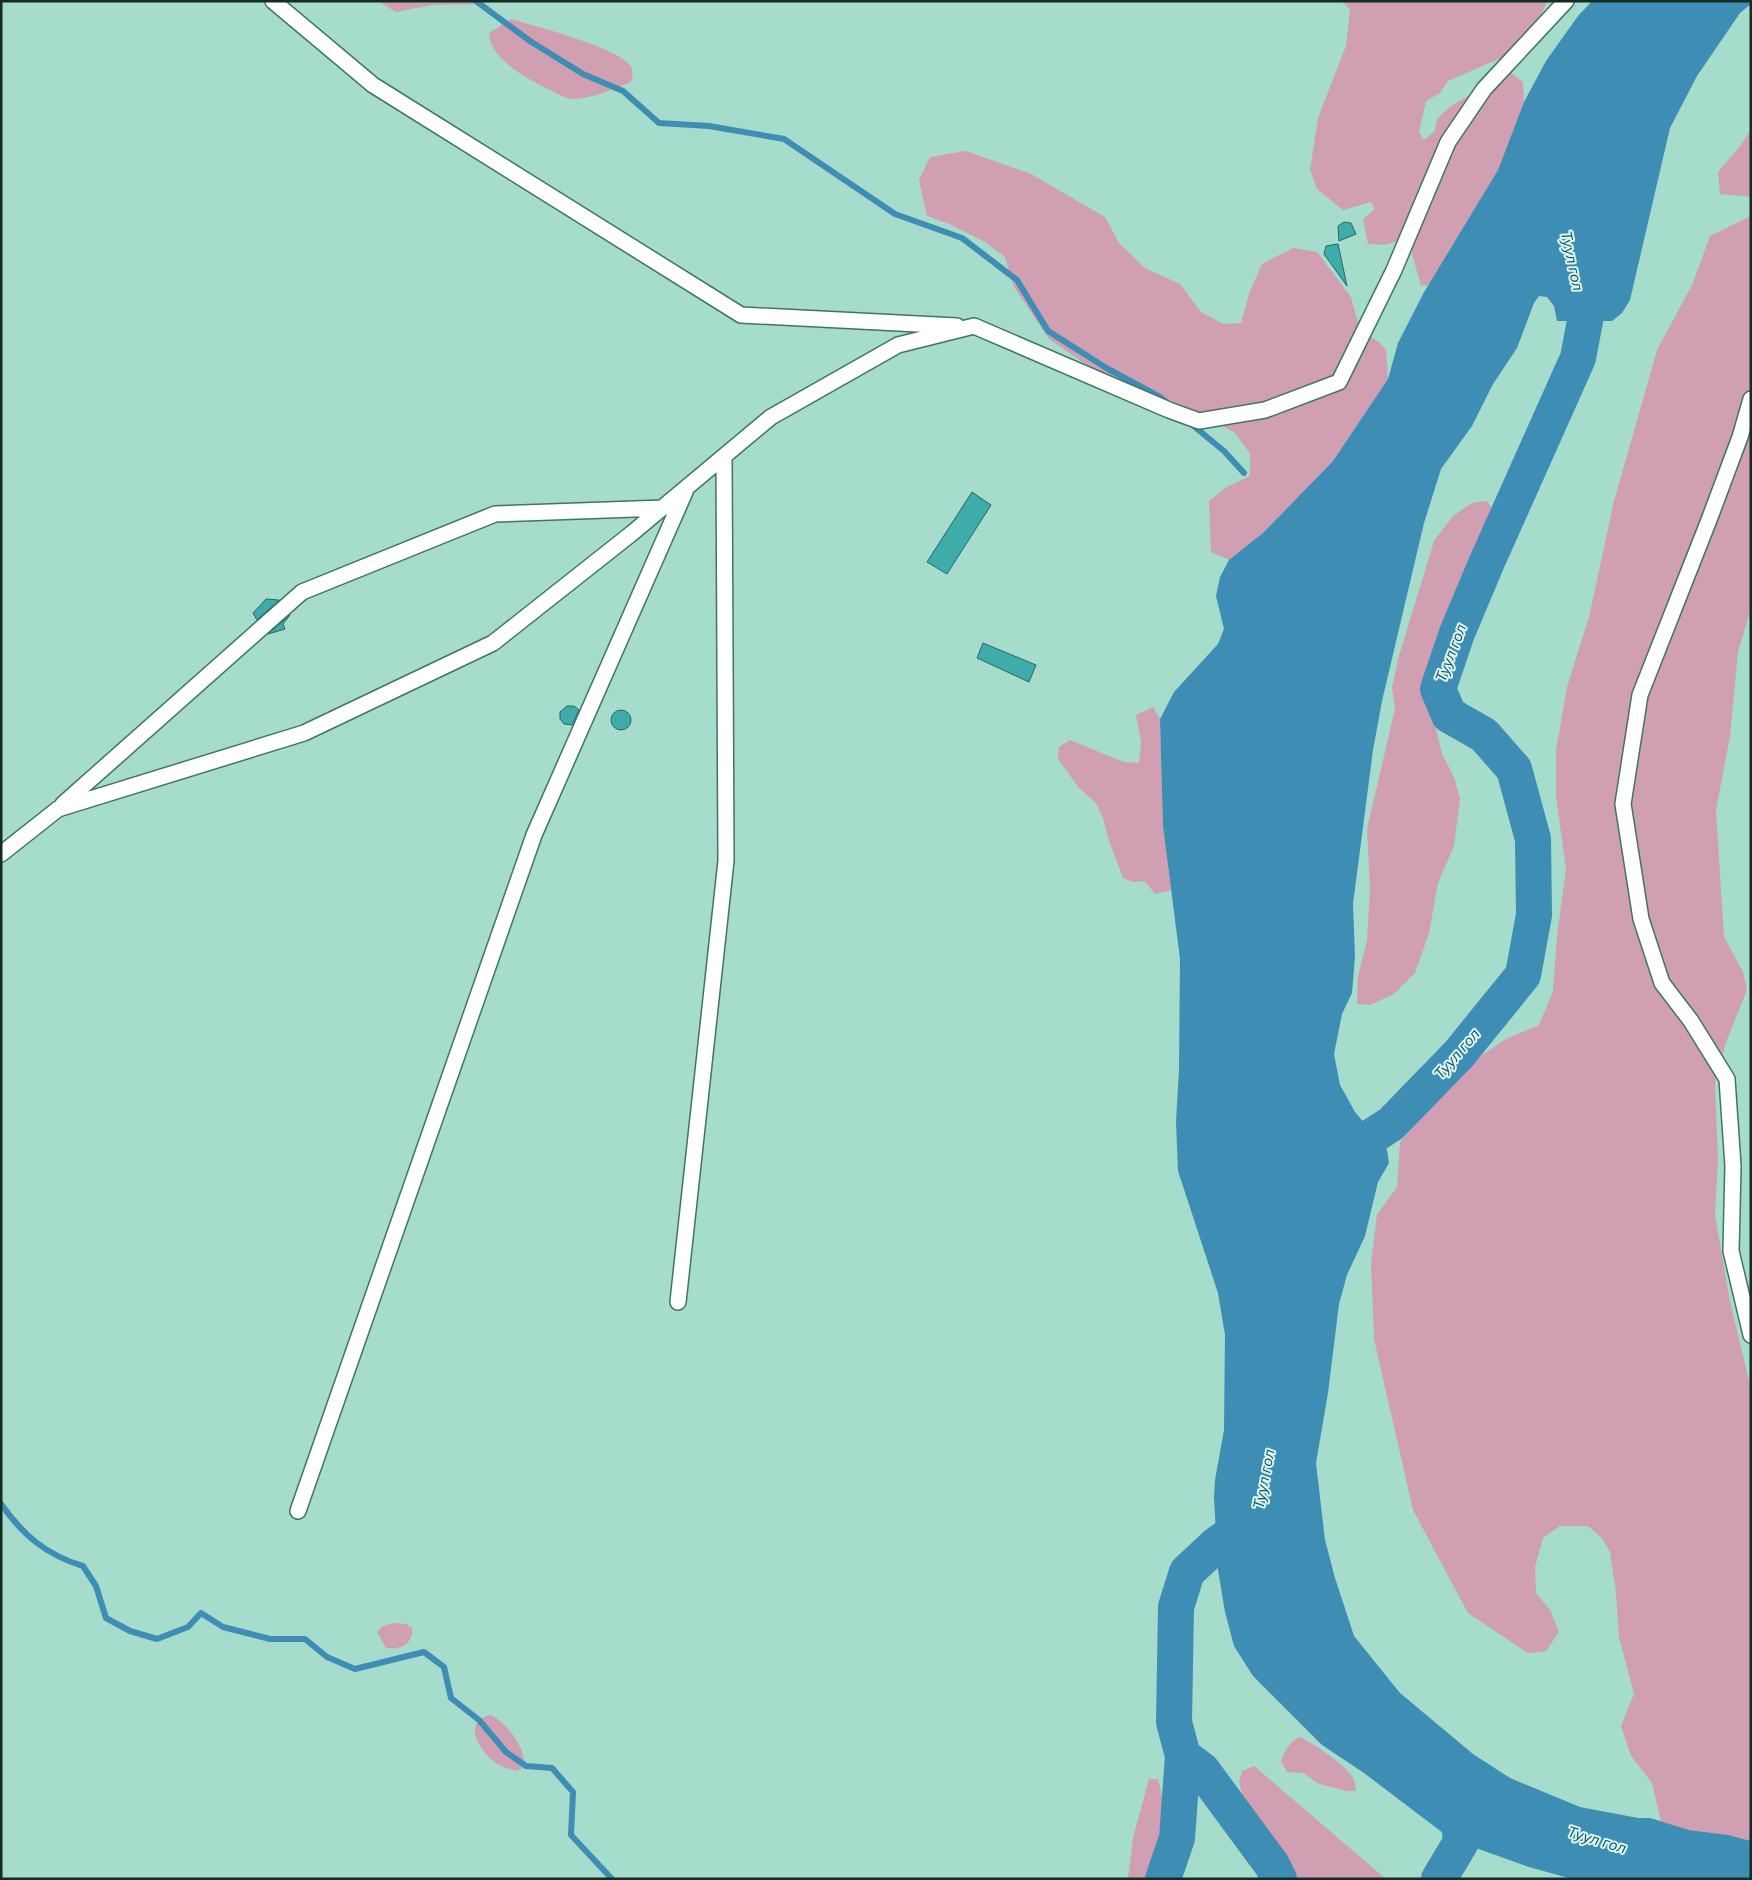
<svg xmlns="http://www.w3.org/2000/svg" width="1752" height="1880" font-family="Mulish,sans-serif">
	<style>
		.green { fill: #d09fb2 }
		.water { fill: #3d8db5 }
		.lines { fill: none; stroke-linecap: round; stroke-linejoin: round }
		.stream { stroke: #3d8db5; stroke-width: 6 }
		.river { stroke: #3d8db5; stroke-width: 36 }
		.building { fill: #3eacaa; stroke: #2b6765 }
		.minor-casing { stroke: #407465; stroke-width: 18 }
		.minor { stroke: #fff; stroke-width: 15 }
		.labels { text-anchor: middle; stroke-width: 4; stroke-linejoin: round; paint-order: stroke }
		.water-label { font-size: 15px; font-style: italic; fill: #0f4f6b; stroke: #dbf6ed }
	</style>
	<rect width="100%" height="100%" fill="#a5dccb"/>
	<path class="green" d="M378 1H485L480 4 432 5 396 12Z
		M1342 1H1547L1540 18 1520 54 1496 60 1448 81 1440 93 1426 101 1419 132 1424 140 1435 131 1437 119 1448 108 1476 91 1490 77 1511 73 1523 82 1524 102 1498 170 1429 285 1421 286 1411 250 1401 240 1384 245 1368 244 1363 219 1375 209 1371 202 1343 210 1317 189 1310 170 1318 118 1346 46 1350 10Z
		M511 19C534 26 621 48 631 67 634 72 632 77 631 82 613 89 592 99 572 99 566 99 559 94 554 92 533 82 489 60 489 33Z
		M1751 130V197L1720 194 1718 172 1741 145Z
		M966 151 1031 174 1105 217 1119 243 1145 268 1180 284 1201 312 1223 324 1241 323 1250 291 1262 264 1293 248 1317 252 1351 297 1360 330 1379 342 1386 350 1388 379 1333 461 1264 532 1229 560 1211 552 1209 501 1227 487 1250 476V453L1234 432 1183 405 1142 391 1097 372 1049 339 1014 287 1005 257 985 242 949 224 927 216 919 180 930 157Z
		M1751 216V608L1738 652 1730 736 1716 810 1724 937 1743 972 1747 990 1726 1042 1715 1083 1718 1160 1715 1215 1730 1302 1751 1389V1841L1728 1835 1689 1830 1661 1822 1652 1783 1631 1756 1621 1726 1634 1694 1619 1637 1616 1593 1610 1552 1602 1538 1588 1526H1560L1543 1538 1535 1567 1536 1593 1550 1610 1559 1632 1546 1651 1528 1653 1468 1613 1413 1510 1374 1339 1371 1263 1377 1215 1397 1187 1400 1142 1466 1066 1506 1039 1539 1025 1553 991 1557 936 1566 869 1556 796V750L1567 687 1589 617 1614 501 1657 350 1693 283 1710 236Z
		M1487 501 1492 508 1489 531 1448 614 1427 692 1442 754 1454 777 1460 799 1454 846 1438 883 1429 933 1415 973 1394 994 1370 1005 1357 1004 1358 977 1367 940 1370 889 1367 829 1395 709 1392 688 1399 656 1434 541 1453 516 1472 503Z
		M1153 707 1160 719 1163 826 1171 890 1155 894 1145 881 1133 882 1123 878 1107 835 1103 817 1095 802 1079 788 1058 759 1059 747 1070 740 1124 762 1139 763 1141 742 1136 715Z
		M393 1623 406 1624 412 1628C414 1644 400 1650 386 1648L377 1632 382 1626Z
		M491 1715C507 1724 519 1740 524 1758L521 1769 515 1771C508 1768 499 1766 493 1761 478 1748 462 1721 491 1715Z
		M1300 1737C1313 1743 1344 1764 1351 1775 1355 1780 1355 1785 1356 1791H1347L1319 1784 1303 1773 1287 1772 1281 1761C1285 1750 1289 1742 1300 1737Z
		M1254 1766 1386 1879H1288L1274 1852 1257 1834 1247 1814 1239 1782 1242 1771Z
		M1149 1779H1158L1164 1804 1156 1855 1150 1879H1128L1133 1838Z"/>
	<path class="water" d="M1592 1H1751V4L1740 13 1697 76 1670 128 1630 300 1622 313 1612 321H1557L1554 306 1547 297 1539 296 1534 303 1517 348 1493 384 1472 426 1441 469 1424 523 1382 701 1373 750 1353 904 1355 956 1352 993 1342 1014 1334 1054 1340 1085 1355 1112 1387 1150 1389 1163 1378 1182 1365 1236 1347 1275 1339 1304 1328 1393 1316 1463 1325 1540 1335 1578 1354 1636 1400 1693 1473 1754 1510 1778 1580 1807 1638 1818H1650L1689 1830 1728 1835 1751 1841V1879H1572L1529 1867 1451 1839 1364 1773 1322 1745 1253 1676 1234 1646 1225 1612 1218 1570 1214 1497 1215 1480 1224 1430 1225 1335 1218 1293 1178 1171 1176 1122 1179 1069 1180 959 1163 826 1160 719 1174 692 1218 644 1224 629 1216 596 1220 577 1229 560 1264 532 1333 461 1388 379 1398 343 1423 294 1498 170 1524 102 1546 61 1578 16Z"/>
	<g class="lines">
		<path class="stream" d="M476 1 530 41 583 74 623 91 659 123 709 126 784 139 895 214 962 238 1017 280 1048 331 1108 369 1160 397 1170 405
			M1190 423 1224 451 1244 473
			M1 1504C23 1535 46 1555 83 1566L96 1586 106 1618 130 1631 157 1639 188 1627 201 1613 223 1627 270 1639H305L327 1657 355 1669 424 1652 444 1667 451 1698 479 1720 506 1752 526 1766 552 1768 573 1792 571 1835 612 1879"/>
		<path class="river" d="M1332 1162 1391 1124 1459 1054 1523 975 1534 915 1533 839 1514 769 1484 735 1449 715 1438 689 1457 633 1486 564 1578 358 1585 321 1575 274
			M1183 1756 1202 1770 1272 1865 1279 1879
			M1163 1879 1177 1838 1183 1756 1174 1722 1176 1607 1187 1572 1217 1544 1257 1516
			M1439 1879 1461 1842 1456 1792"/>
	</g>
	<path class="building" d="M1344 222 1351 223 1356 234 1339 241 1338 226Z
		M1338 244 1347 286 1324 254 1326 246Z
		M972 492 991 505 947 574 927 562Z
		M266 599 279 600 257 620 253 613Z
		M290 615 283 624 285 629 268 634Z
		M983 643 1036 665 1029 682 977 658Z
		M567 706H574L579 710 572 725 564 724 560 719V712Z
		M611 720a10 10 0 1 1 20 0a10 10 0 1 1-20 0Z"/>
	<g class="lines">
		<g class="minor-casing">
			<path id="minor" d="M273 1 373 85 741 315 957 326
				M1751 399 1740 437 1709 520 1640 695 1623 804 1641 919 1662 983 1691 1021 1727 1079 1733 1166 1731 1251 1751 1335
				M63 804 302 592 495 514 663 508
				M1 854 58 809 304 733 493 643 631 534 771 417 898 345 974 326 1169 410 1199 421 1265 410 1339 382 1394 270 1448 142 1484 89 1566 1
				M678 1302 726 861 724 457
				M298 1511 534 835 685 492"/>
		</g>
		<use href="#minor" class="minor"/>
	</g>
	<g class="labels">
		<g class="water-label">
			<text transform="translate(1572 261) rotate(78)" y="5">Туул гол</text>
			<text transform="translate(1451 653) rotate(-69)" y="5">Туул гол</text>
			<text transform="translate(1457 1054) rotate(-49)" y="5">Туул гол</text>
			<text transform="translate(1264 1479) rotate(-79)" y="5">Туул гол</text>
			<text transform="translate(1597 1840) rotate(17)" y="5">Туул гол</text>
		</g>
	</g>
	<rect width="1752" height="1880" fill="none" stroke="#152b24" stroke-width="5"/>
</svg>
